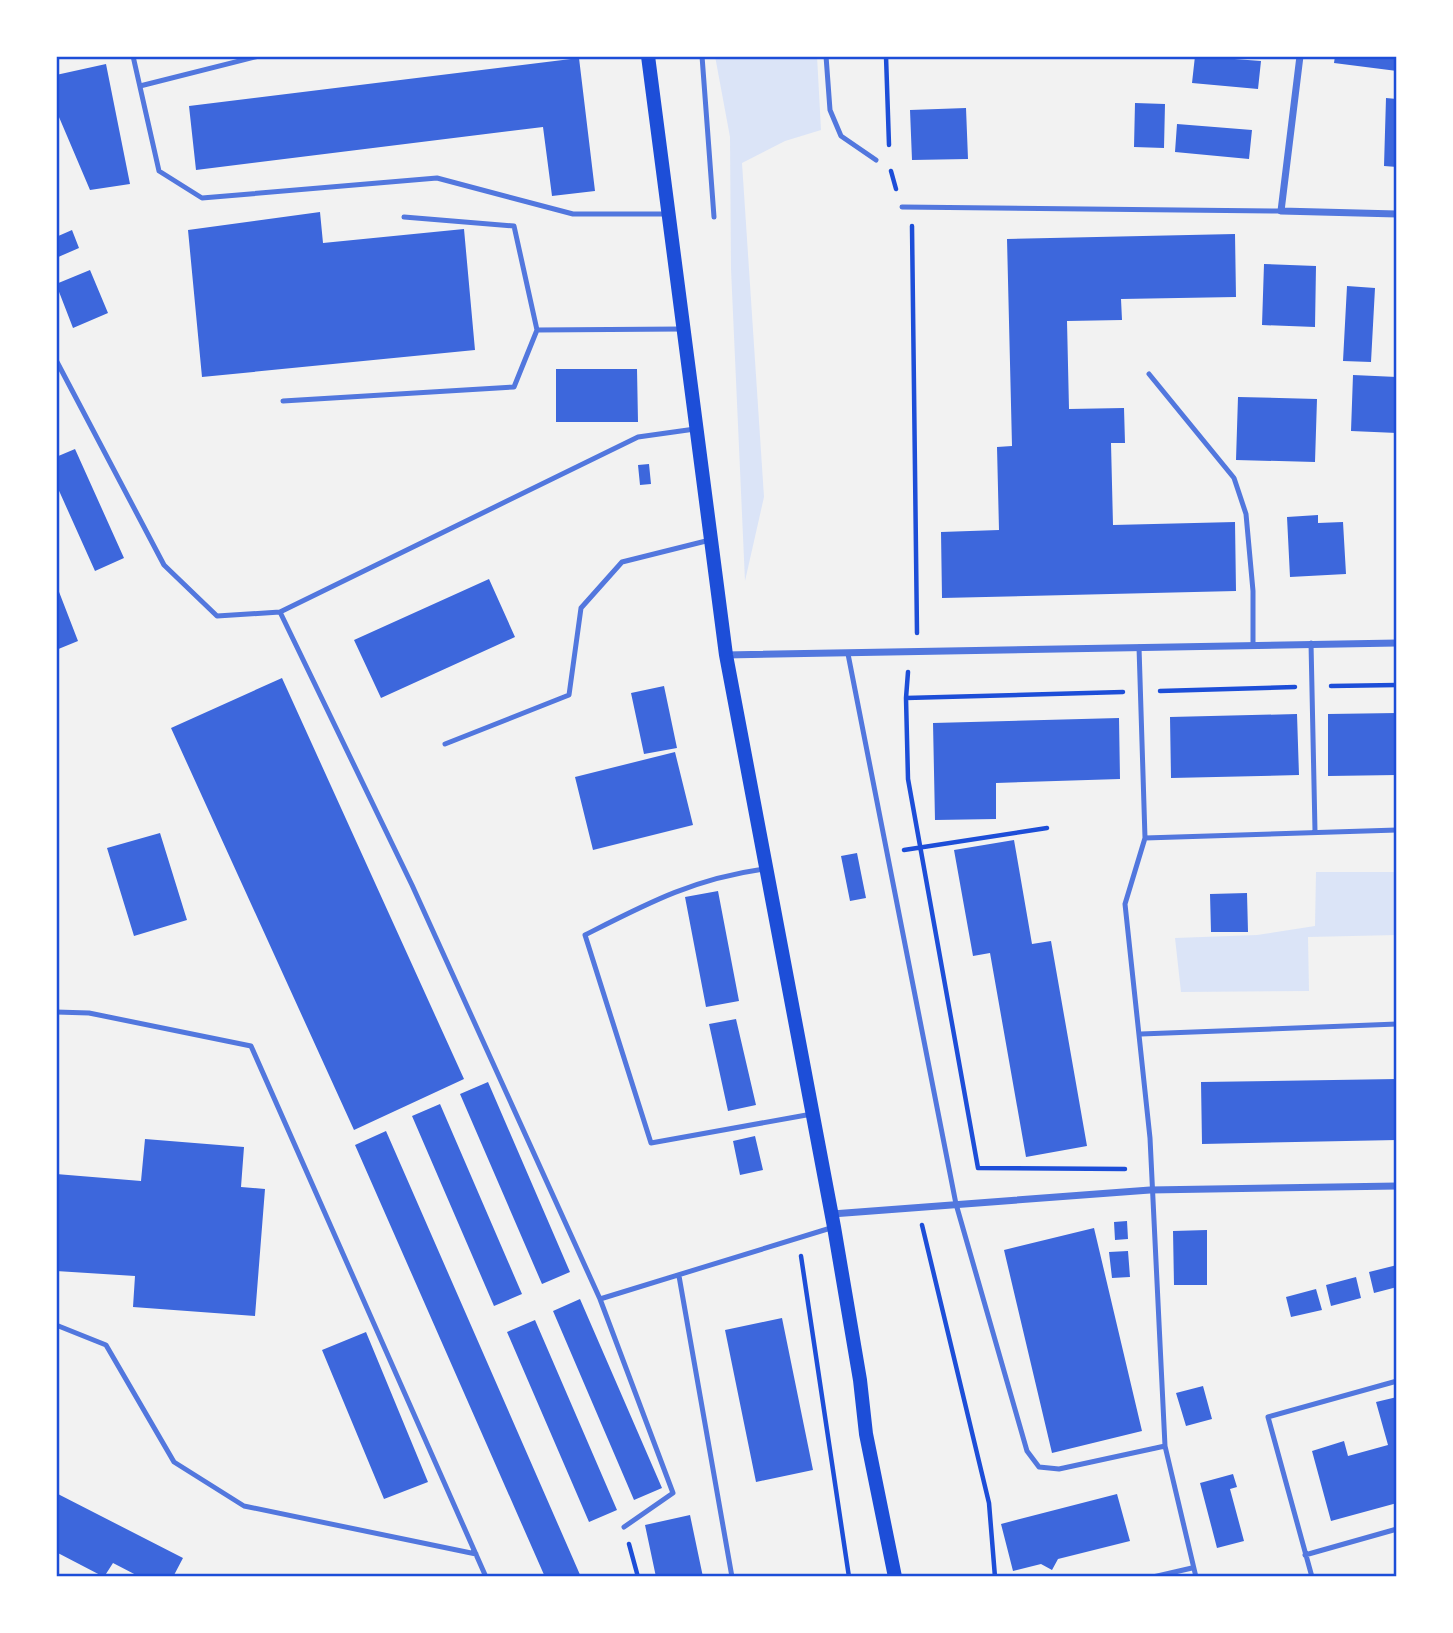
<svg xmlns="http://www.w3.org/2000/svg" width="1453" height="1633" font-family="'PT Sans',sans-serif">
	<style>
		.green { fill: #dbe4f7 }
		.building { fill: #3d67dc }
		.lines { fill: none; stroke-linecap: round; stroke-linejoin: round }
		.path { stroke: #1d4ed8; stroke-width: 4.5 }
		.service { stroke: #5277de; stroke-width: 5 }
		.minor { stroke: #5277de; stroke-width: 7 }
		.secondary { stroke: #1d4ed8; stroke-width: 14 }
		.neatline { fill: none; stroke: #1d4ed8; stroke-width: 2.5 }
	</style>
	<rect width="100%" height="100%" fill="#f2f2f2"/>
	<path class="green" d="M715 56H817L821 130 785 141 742 163 764 497 745 581 731 269 730 137Z
		M1316 872H1397V935L1308 937 1309 991 1181 992 1175 938 1257 935 1315 926Z"/>
	<path class="building" d="M908 56H930V58L908 59Z
		M1195 56 1261 61 1258 89 1192 83Z
		M1335 56H1397V71L1334 63Z
		M579 58 595 191 552 196 543 127 196 170 189 106Z
		M106 64 130 184 90 190 56 110V75Z
		M1386 98 1397 99V167L1384 166Z
		M1135 103 1165 104 1164 148 1134 147Z
		M966 108 968 159 912 160 910 110Z
		M1177 124 1252 130 1249 159 1175 152Z
		M320 212 323 243 464 229 475 350 202 377 188 230Z
		M72 230 79 248 56 258V237Z
		M1235 234 1236 297 1121 299 1122 320 1067 321 1069 409 1124 408 1125 443H1111L1113 525 1235 522 1236 591 942 598 941 532 999 530 997 447 1012 446 1007 239Z
		M1264 264 1316 266 1315 327 1262 325Z
		M90 270 108 313 73 328 56 284Z
		M1347 286 1375 288 1371 362 1343 361Z
		M556 369H637L638 422H556Z
		M1353 375 1397 377V433L1351 431Z
		M1238 397 1317 399 1315 462 1236 460Z
		M75 449 124 558 95 571 56 484V457Z
		M649 464 651 484 640 485 638 465Z
		M1318 515V523L1343 522 1346 574 1290 577 1287 517Z
		M489 579 515 637 381 698 354 640Z
		M56 584 78 641 56 650Z
		M282 678 464 1079 354 1130 171 728Z
		M664 686 677 748 644 754 631 693Z
		M1397 713V775L1328 776V714Z
		M1297 714 1299 775 1171 778 1170 717Z
		M1119 718 1120 779 996 783V819L935 820 933 723Z
		M675 752 693 825 593 850 575 777Z
		M160 833 187 920 134 936 107 848Z
		M1014 840 1032 944 1051 941 1087 1146 1026 1157 990 953 973 956 954 850Z
		M857 853 866 898 850 901 841 856Z
		M718 891 739 1001 706 1007 685 897Z
		M1247 893 1248 932H1211L1210 894Z
		M736 1019 756 1105 728 1111 709 1024Z
		M1397 1079V1140L1202 1144 1201 1082Z
		M488 1082 570 1272 542 1284 460 1094Z
		M440 1104 522 1294 494 1306 412 1116Z
		M386 1131 581 1577H545L355 1145Z
		M755 1136 763 1170 740 1175 733 1141Z
		M145 1139 244 1147 241 1187 265 1189 255 1316 133 1307 135 1276 56 1271V1174L141 1181Z
		M1127 1221 1128 1239 1115 1240 1114 1222Z
		M1094 1228 1142 1431 1052 1453 1004 1250Z
		M1207 1230V1285H1174L1173 1231Z
		M1128 1251 1130 1277 1112 1278 1109 1252Z
		M1397 1265V1287L1374 1293 1369 1272Z
		M1356 1277 1361 1298 1331 1306 1326 1285Z
		M1316 1289 1322 1310 1291 1317 1286 1297Z
		M580 1299 662 1488 634 1500 553 1311Z
		M782 1318 813 1470 756 1482 725 1330Z
		M535 1320 617 1510 589 1522 507 1332Z
		M366 1332 428 1482 384 1499 322 1350Z
		M1203 1386 1212 1419 1186 1426 1176 1393Z
		M1397 1397V1503L1331 1521 1312 1451 1344 1441 1348 1456 1388 1445 1376 1402Z
		M1233 1474 1237 1487 1230 1489 1244 1541 1217 1548 1200 1483Z
		M56 1493 183 1558 173 1577H140L113 1563 104 1577 56 1552Z
		M1117 1494 1130 1541 1058 1559 1052 1570 1041 1564 1013 1571 1001 1524Z
		M690 1515 703 1577H656L645 1525Z"/>
	<g class="lines">
		<path class="path" d="M886 56 889 145
			M891 171 896 189
			M912 226 917 633
			M908 672 906 698 908 779 978 1168 1125 1169
			M1331 686 1397 685
			M1160 691 1295 687
			M906 698 1123 692
			M904 850 1047 828
			M922 1225 989 1503 995 1577
			M801 1256 849 1577
			M629 1544 638 1577"/>
		<path class="service" d="M133 56 159 171 202 198 437 178 573 214H665
			M702 56 714 217
			M826 56 830 110 841 136 876 160
			M140 86 259 56
			M902 207 1281 211
			M404 217 514 226 537 330
			M56 360 164 565 217 616 280 612 412 885 600 1299 673 1493 624 1527
			M1149 374 1234 478 1246 514 1253 591V644
			M283 401 514 387 537 330 682 329
			M280 612 638 437 695 429
			M1311 643 1315 831
			M1139 647 1145 838 1125 904 1150 1138 1165 1446 1196 1577
			M848 654 956 1204 1027 1451 1039 1467 1059 1469 1165 1446
			M445 744 569 695 581 608 622 562 710 540
			M1145 838 1397 830
			M764 869C693 879 648 903 585 935L651 1143 812 1114
			M56 1012 89 1013 251 1046 486 1577
			M1141 1034 1397 1024
			M679 1276 732 1577
			M600 1299 834 1227
			M56 1325 106 1345 174 1462 244 1506 476 1554
			M1305 1555 1397 1529
			M1153 1577 1192 1568
			M1312 1577 1268 1417 1397 1381"/>
		<path class="minor" d="M1300 56 1281 211 1397 214
			M726 655 1397 643
			M832 1214 1150 1190 1397 1186"/>
		<path class="secondary" d="M648 56 726 655 834 1227 860 1380 866 1434 895 1577"/>
	</g>
	<rect width="1453" height="1633" fill="none" stroke="#ffffff" stroke-width="116"/>
	<rect x="58" y="58" width="1337" height="1517" class="neatline"/>
</svg>
